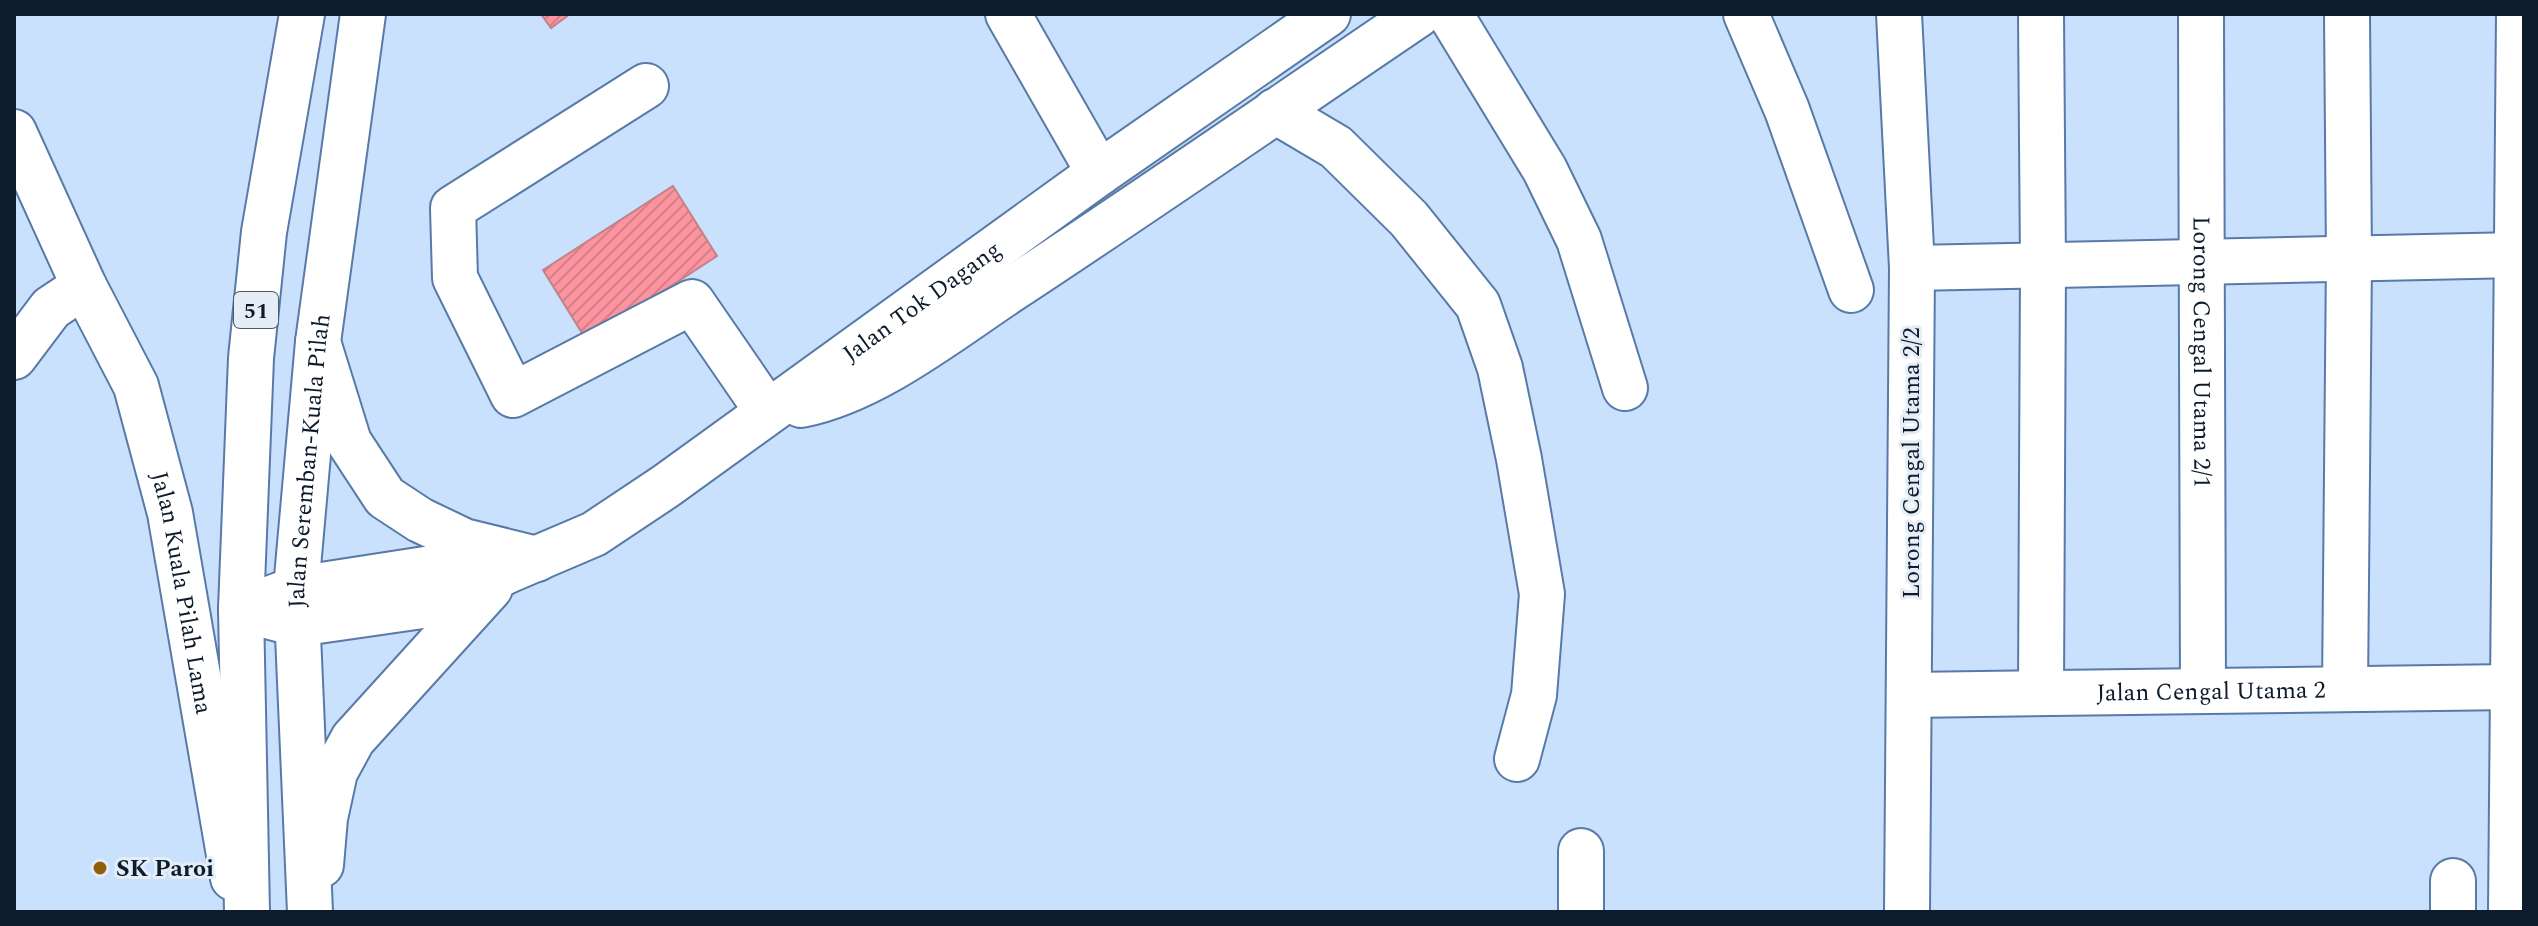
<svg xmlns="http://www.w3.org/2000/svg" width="2538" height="926" font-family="Spectral,serif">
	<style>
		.building { fill: url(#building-hatch); stroke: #c28388; stroke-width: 2 }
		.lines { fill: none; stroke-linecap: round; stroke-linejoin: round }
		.minor-casing { stroke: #587aa6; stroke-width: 48 }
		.highway-casing { stroke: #587aa6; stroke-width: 48 }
		.minor { stroke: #fff; stroke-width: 44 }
		.highway { stroke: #fff; stroke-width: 44 }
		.poi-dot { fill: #8f600a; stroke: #e5edf7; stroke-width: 3 }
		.labels { text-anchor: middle; stroke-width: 6; stroke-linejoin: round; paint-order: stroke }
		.shield { fill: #e5edf7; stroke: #4e5a69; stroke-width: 2 }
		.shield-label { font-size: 22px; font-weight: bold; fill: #0d1b2c }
		.street-label { font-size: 24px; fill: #0d1b2c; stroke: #e5edf7 }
		.poi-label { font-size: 24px; font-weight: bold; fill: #0d1b2c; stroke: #e5edf7; text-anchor: start }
	</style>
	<defs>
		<pattern id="building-hatch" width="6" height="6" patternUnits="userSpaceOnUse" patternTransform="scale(2)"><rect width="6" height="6" fill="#fb949e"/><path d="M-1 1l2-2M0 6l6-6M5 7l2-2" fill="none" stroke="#d67f88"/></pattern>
	</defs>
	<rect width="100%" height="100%" fill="#cae1fe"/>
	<path class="building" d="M541 14H570L551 28Z
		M673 186 717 256 587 341 543 270Z"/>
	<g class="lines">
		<g class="minor-casing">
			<g id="minor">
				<path d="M1008 14 1099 173"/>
				<path d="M1450 14 1545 170 1579 240 1625 388"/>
				<path d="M1746 14 1787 110 1851 290"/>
				<path d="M1899 14 1912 268 1907 912"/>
				<path d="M2041 14 2043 265 2041 693"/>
				<path id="s1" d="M2201 14 2203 691"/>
				<path d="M646 86 453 208 455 278 513 395 692 302 767 411"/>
				<path d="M1275 111 1336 147 1409 219 1478 305 1500 368 1519 459 1542 594 1534 695 1517 759"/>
				<path id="s2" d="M14 132 84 286 136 386 170 513 233 878"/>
				<path d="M1912 268 2518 255"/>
				<path d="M318 342 349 442 385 497 420 520 464 541 537 559"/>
				<path d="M14 357 51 308 84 286"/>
				<path d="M801 405C874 391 950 330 1012 289 1149 199 1283 106 1419 14"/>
				<path d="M263 601 296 589 445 566 505 572"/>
				<path id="s3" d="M241 609 297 624 450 602 505 572 594 534 666 486 1099 173 1328 14"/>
				<path d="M2345 689 2349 259 2347 14"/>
				<path id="s4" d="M1909 695 2513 687"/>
				<path d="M321 865 325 818 335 772 353 739 490 588"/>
				<path d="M1581 912V851"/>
				<path d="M2453 912V881"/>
				<path d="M2511 912 2519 14"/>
			</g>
		</g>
		<g class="highway-casing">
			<g id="highway">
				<path d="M247 912 241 609 251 358 264 232 302 14"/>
				<path id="s5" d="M310 912 296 589 318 342 363 14"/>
			</g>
		</g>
		<use href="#minor" class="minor"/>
		<use href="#highway" class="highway"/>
	</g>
	<circle class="poi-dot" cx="100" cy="868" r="8"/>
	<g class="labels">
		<rect class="shield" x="234" y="292" width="44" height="36" rx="6"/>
		<g class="shield-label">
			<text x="256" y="318">51</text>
		</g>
		<g class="street-label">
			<text dy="8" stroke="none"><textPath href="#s3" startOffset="774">Jalan Tok Dagang</textPath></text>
			<text dy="8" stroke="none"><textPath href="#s1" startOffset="338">Lorong Cengal Utama 2/1</textPath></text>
			<text dy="8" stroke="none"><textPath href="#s5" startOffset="452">Jalan Seremban-Kuala Pilah</textPath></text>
			<text transform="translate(1911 463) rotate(-90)" y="8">Lorong Cengal Utama 2/2</text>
			<text dy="8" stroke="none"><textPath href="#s2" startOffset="494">Jalan Kuala Pilah Lama</textPath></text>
			<text dy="8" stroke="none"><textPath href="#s4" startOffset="302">Jalan Cengal Utama 2</textPath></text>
		</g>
		<g class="poi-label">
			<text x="116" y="876">SK Paroi</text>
		</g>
	</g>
	<rect width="2538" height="926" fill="none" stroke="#0d1b2c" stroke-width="32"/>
</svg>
